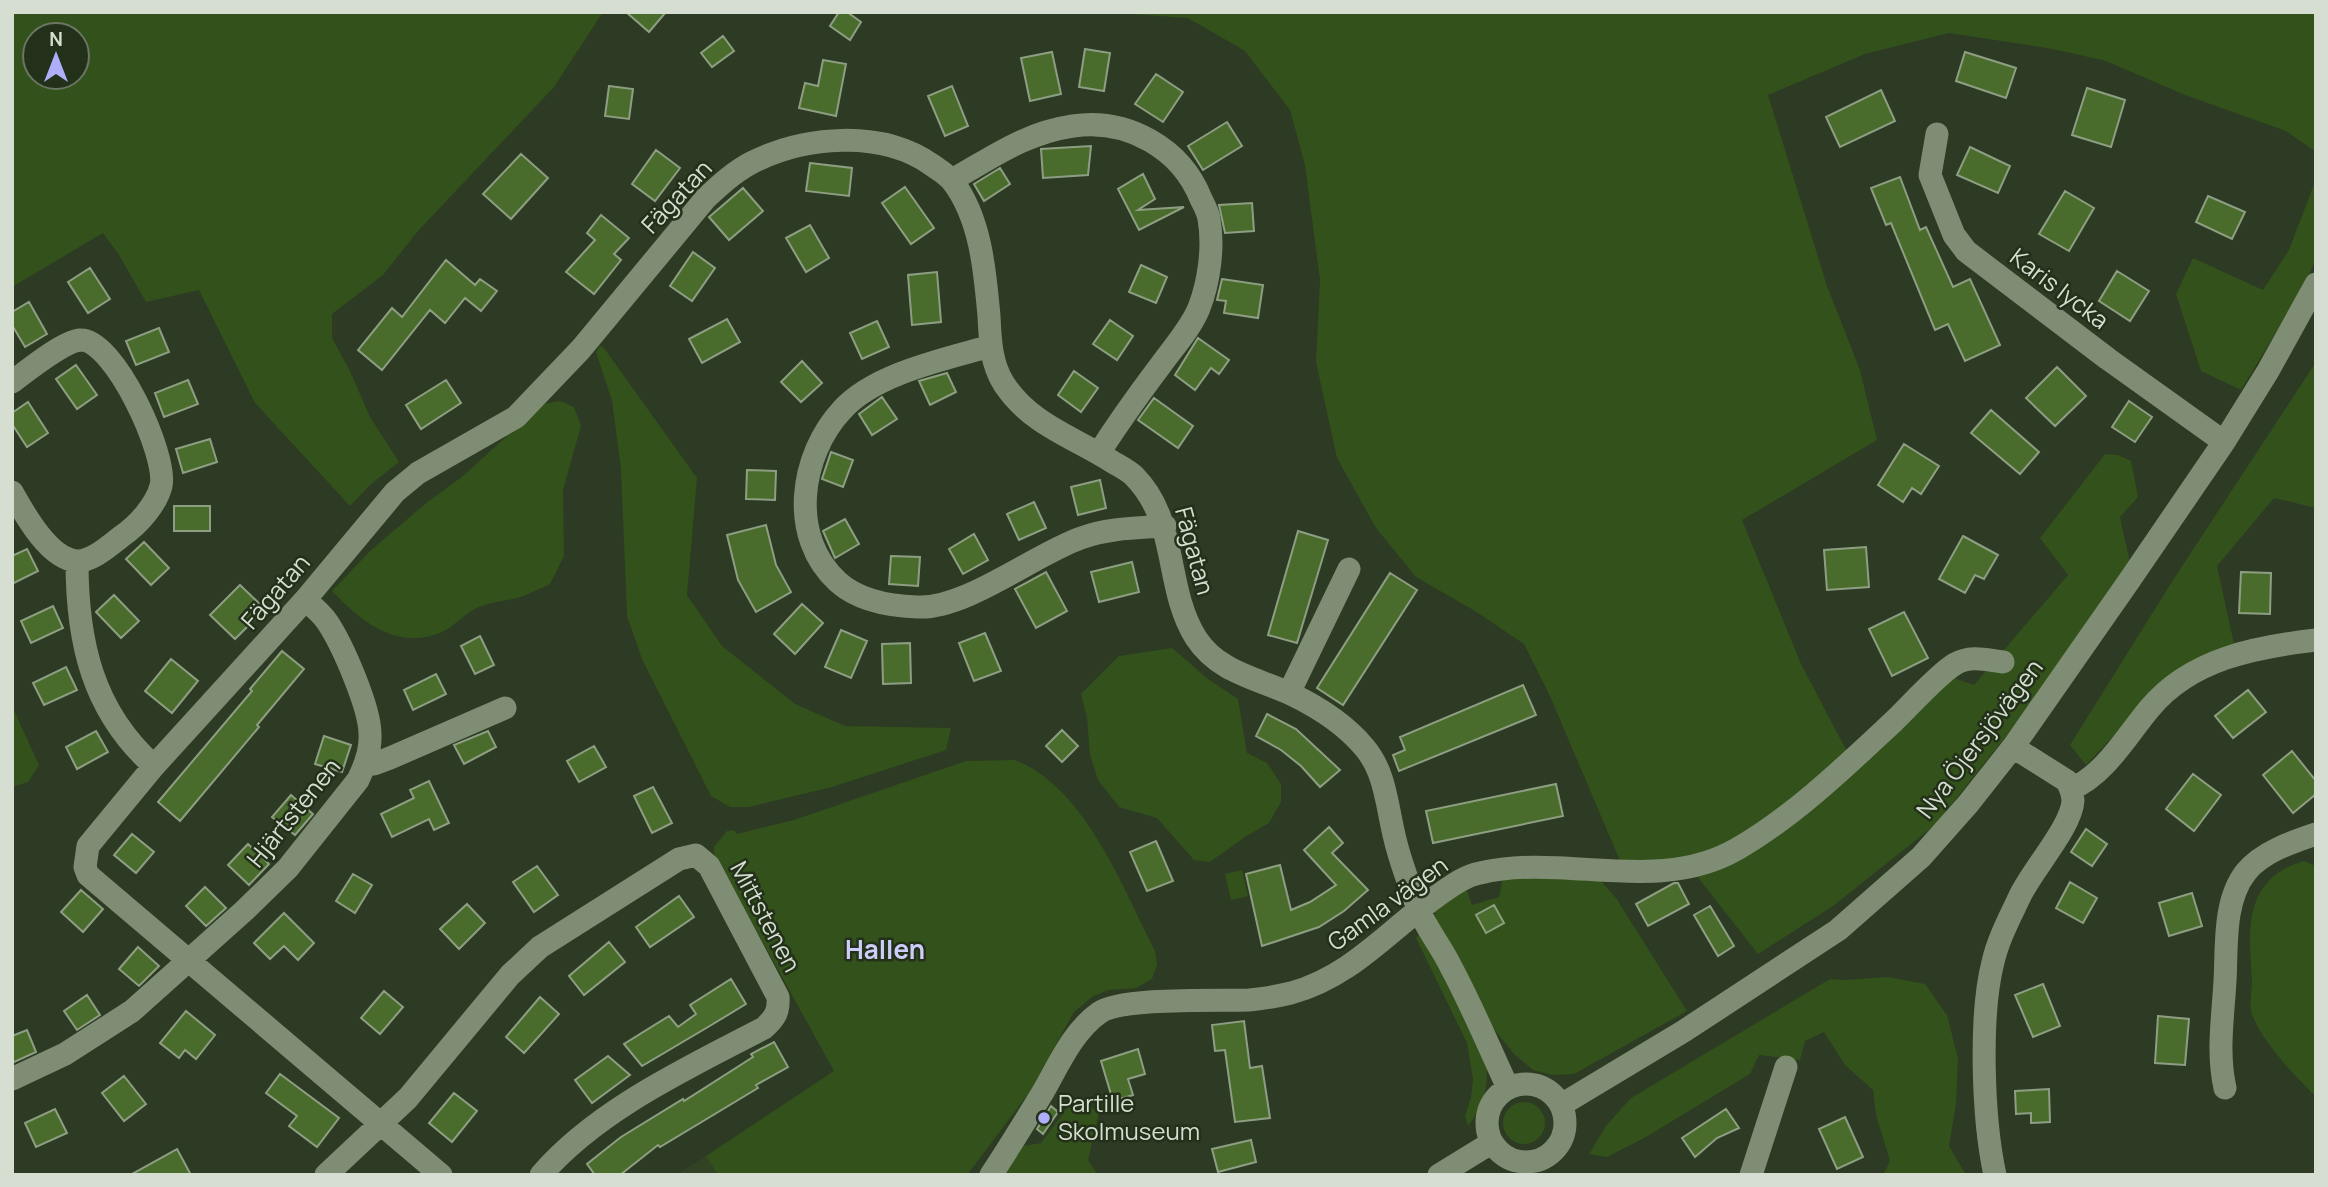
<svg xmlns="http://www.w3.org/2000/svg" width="2328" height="1187" font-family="Manrope,sans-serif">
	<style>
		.built { fill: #314225 }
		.green { fill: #33511a; fill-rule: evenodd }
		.building { fill: #496c2c; stroke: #8e9e83; stroke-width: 2 }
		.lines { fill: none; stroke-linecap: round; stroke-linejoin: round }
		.minor { stroke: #7e8d73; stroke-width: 23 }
		.poi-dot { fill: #aeaefb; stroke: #23301a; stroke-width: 2.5 }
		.labels { text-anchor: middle; stroke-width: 5; stroke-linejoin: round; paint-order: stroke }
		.street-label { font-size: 24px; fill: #d5ded0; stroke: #23301a }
		.poi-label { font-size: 24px; fill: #d5ded0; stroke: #23301a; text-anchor: start }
		.neighbourhood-label { font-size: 26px; font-weight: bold; fill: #cccef9; stroke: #23301a }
	</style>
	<rect width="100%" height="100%" fill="#2d3a24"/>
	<path class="built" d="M706 1156 718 1175H676Z"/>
	<path class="green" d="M12 12H603L554 87 418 231 383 275 332 314V338L349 369 370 417 399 462 371 484 350 506 255 403 199 290 146 302 119 255 103 233 12 287ZM35 35H77V77H35Z
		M943 12H2316V152L2286 131 2185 95 2106 61 2053 49 1949 33 1865 54 1768 95 1827 286 1860 370 1877 440 1742 520 1801 664 1853 763 1948 676 1974 685 2068 575 2040 538 2105 454 2118 455 2131 461 2138 497 2120 517 2130 563 2026 711 1935 825 1833 906 1758 954 1696 875 1621 863 1549 694 1524 644 1475 611 1416 577 1376 528 1337 458 1316 362 1320 280 1305 165 1290 110 1245 51 1188 18 1117 13Z
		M2316 179V257L2307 281 2241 390 2201 371 2176 294 2193 258 2263 290 2289 250Z
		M600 346 604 348 697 478 687 595 722 646 795 704 845 726 951 728 946 750 832 787 749 807H730L711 796 642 659 627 616 621 469 612 401 596 352Z
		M2316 362V508L2274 498 2217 566 2234 644 2171 675 2086 765 2070 745 2173 580Z
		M560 401 574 407 581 426 563 490 564 556 550 584C541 588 531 593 521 597 507 601 492 602 479 607 466 612 456 625 444 631 398 652 363 623 332 591L370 551 425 504 463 476 542 404Z
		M1172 648 1208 679 1238 699 1247 753 1267 763 1281 784V802L1269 823 1245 837 1210 862 1194 860 1157 818 1119 807 1098 780 1090 755 1087 718 1081 694 1119 656Z
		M12 706 39 765 28 782 12 787Z
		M1015 760C1085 787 1123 888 1155 951L1157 965 1152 979 1136 988 1109 990 1093 996 1074 1012 1029 1093 967 1175H718L706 1156 834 1071 714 854V847L727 831 734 830 737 834 794 820 966 761Z
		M2304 861 2316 866V1094L2312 1093C2293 1074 2263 1042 2253 1017 2248 1007 2252 991 2252 980 2248 928 2244 878 2304 861Z
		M1242 870 1248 896 1231 900 1225 874Z
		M1504 873 1601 881 1616 898 1687 1011 1574 1074 1552 1075 1533 1070 1514 1054 1489 1023 1438 926 1435 912 1466 888 1472 905 1499 897Z
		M1420 934 1425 936 1487 1067C1488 1091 1482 1107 1468 1126L1465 1116 1471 1097 1473 1079 1467 1043 1416 938Z
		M1888 977 1925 984 1947 1015 1958 1058 1956 1104 1949 1146 1966 1175H1883L1890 1161 1876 1115 1873 1090 1845 1065 1824 1032 1805 1041 1800 1060 1759 1055 1750 1074 1646 1137 1607 1157 1589 1154 1606 1126 1631 1098 1830 979 1843 980Z
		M1076 1096 1099 1113 1088 1160 1098 1175H1001L1023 1146 1041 1143Z
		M1503 1123a21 21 0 1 1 42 0a21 21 0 1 1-42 0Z"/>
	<path class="building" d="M626 12H666L649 32Z
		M839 12H847L861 22 850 40 830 26Z
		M723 36 734 51 712 67 701 53Z
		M1085 49 1110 53 1104 91 1079 87Z
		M1052 52 1061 94 1030 101 1021 58Z
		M1965 52 2016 68 2006 98 1956 81Z
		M823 60 846 64 836 116 799 108 805 83 818 86Z
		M1156 74 1183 92 1163 122 1135 104Z
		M609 86 633 89 629 119 605 116Z
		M952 86 968 126 945 136 928 96Z
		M2087 88 2125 100 2111 147 2072 135Z
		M1881 90 1895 121 1840 147 1826 117Z
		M1227 122 1242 146 1203 170 1188 146Z
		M1091 146 1088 175 1043 178 1041 149Z
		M1970 147 2010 166 1998 193 1957 175Z
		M656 150 680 168 655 201 632 184Z
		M521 154 548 178 511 219 483 194Z
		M810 163 852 168 849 196 806 191Z
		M1000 168 1010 184 984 201 974 184Z
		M1143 174 1155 199 1138 210 1184 207 1139 230 1118 189Z
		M1900 177 1920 230 1926 227 1953 287 1970 279 2000 345 1965 361 1948 324 1935 330 1891 223 1886 225 1871 188Z
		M905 187 934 228 911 244 882 203Z
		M743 188 763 211 729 240 709 217Z
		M2065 191 2094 208 2069 251 2039 234Z
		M2208 196 2245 212 2232 239 2196 222Z
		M1252 203 1254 231 1225 233 1219 205Z
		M601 215 629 238 614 254 621 260 594 294 566 272 595 240 587 233Z
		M810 225 829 258 806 272 786 238Z
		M693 252 715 268 692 301 670 286Z
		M446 260 475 285 480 279 497 291 481 311 465 298 445 323 430 310 382 370 358 350 392 308 402 317Z
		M1141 265 1167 277 1156 303 1129 292Z
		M90 268 110 299 88 313 68 282Z
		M2117 271 2149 291 2130 321 2099 301Z
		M937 272 941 322 912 325 908 275Z
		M1222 279 1263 285 1258 318 1224 313 1226 301 1217 300Z
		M29 302 47 334 25 347 12 325V312Z
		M727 319 740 342 702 363 689 339Z
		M1110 320 1133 336 1117 360 1093 344Z
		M877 321 889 347 862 359 850 333Z
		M159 328 169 352 136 365 126 341Z
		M1198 338 1229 360 1219 374 1211 368 1195 390 1175 375Z
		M802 361 822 383 801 402 781 382Z
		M76 365 97 395 77 409 56 379Z
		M2057 367 2086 396 2055 426 2026 398Z
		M1074 371 1098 388 1081 412 1058 395Z
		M947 373 956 392 930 405 919 381Z
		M188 380 198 404 164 417 155 393Z
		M446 380 461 403 421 429 406 405Z
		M882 397 897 419 872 435 859 414Z
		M1154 398 1193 426 1178 448 1138 420Z
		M2129 401 2152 417 2135 442 2112 427Z
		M28 402 48 433 27 447 12 424V413Z
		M1991 410 2039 452 2020 474 1971 433Z
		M210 439 217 462 183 473 176 449Z
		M1904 444 1939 466 1921 494 1912 488 1903 502 1878 485Z
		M831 452 853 460 843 487 822 479Z
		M747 470 776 471 775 500 746 499Z
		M1100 480 1106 508 1078 515 1071 487Z
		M1034 502 1046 528 1019 540 1007 514Z
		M174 506H210V531H174Z
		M845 519 859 544 835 558 823 531Z
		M766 525 776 565 791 592 756 612 738 580 727 535Z
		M1298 531 1328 540 1297 643 1268 635Z
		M974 534 988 560 963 574 949 549Z
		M1963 536 1998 555 1984 579 1975 575 1965 593 1939 579Z
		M144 542 169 568 151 585 126 559Z
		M1866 547 1869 587 1827 590 1824 550Z
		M27 549 38 571 12 584V556Z
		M891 556 920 557 918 586 889 584Z
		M1132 562 1139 592 1099 602 1091 572Z
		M1046 572 1067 611 1036 628 1015 589Z
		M2241 572 2271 573 2270 614 2239 613Z
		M1390 573 1417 590 1343 705 1317 688Z
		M240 585 265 609 235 639 210 615Z
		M114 595 139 621 121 638 96 612Z
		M802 604 823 623 795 654 774 634Z
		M53 606 63 628 31 643 21 621Z
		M1904 612 1928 658 1892 676 1869 629Z
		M841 630 867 641 851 678 825 667Z
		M985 633 1001 671 974 681 959 643Z
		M480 636 494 665 475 674 461 646Z
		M910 643 911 683 883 684 882 644Z
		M282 651 304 669 257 725 259 727 180 821 158 802 252 691 250 689Z
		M171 659 198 681 172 713 145 691Z
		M66 667 77 690 44 705 33 683Z
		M436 674 446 694 413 710 404 690Z
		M1523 685 1536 715 1399 771 1393 755 1405 750 1400 737Z
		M2248 690 2266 712 2233 738 2215 716Z
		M1267 714 1296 729 1340 770 1320 787 1301 766 1281 750 1256 736Z
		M1062 730 1078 746 1062 762 1046 746Z
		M96 731 108 752 77 769 66 747Z
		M488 731 496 747 464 764 454 745Z
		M324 736 351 745 342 772 315 764Z
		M594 746 606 767 579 782 567 761Z
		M2292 751 2316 781V794L2293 813 2263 775Z
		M2193 774 2221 795 2194 831 2166 809Z
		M429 781 449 823 434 830 429 819 392 837 381 814 414 798 410 790Z
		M1556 784 1563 816 1433 843 1426 811Z
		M653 787 672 823 652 833 634 796Z
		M291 795 313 814 295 835 272 817Z
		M1329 827 1343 843 1332 853 1368 890 1344 911 1319 927 1262 946 1246 874 1280 865 1291 910 1310 902 1336 885 1304 850Z
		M2086 829 2107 844 2092 866 2071 852Z
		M132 834 154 852 136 873 114 855Z
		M1156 841 1173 881 1147 891 1130 852Z
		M248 844 269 864 249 885 228 865Z
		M537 866 558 895 534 912 513 882Z
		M353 874 372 885 355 913 336 901Z
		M2070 882 2097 898 2083 923 2056 908Z
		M1674 883H1678L1689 904 1648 926 1636 904Z
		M205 887 226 908 206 926 186 906Z
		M81 890 103 909 83 932 61 912Z
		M2192 893 2202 926 2169 936 2159 903Z
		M679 896 694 917 650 947 636 927Z
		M467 904 485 923 459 949 440 929Z
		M1494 905 1504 923 1486 933 1476 915Z
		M1710 906 1734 946 1718 956 1694 915Z
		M284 913 314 943 298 960 284 946 270 959 254 943Z
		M609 942 625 962 584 995 569 976Z
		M138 947 159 966 139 986 119 969Z
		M731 979 746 1004 708 1027 642 1066 624 1044 669 1016 678 1027 696 1014 690 1005Z
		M2043 984 2060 1026 2033 1037 2015 995Z
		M384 991 403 1007 380 1034 361 1018Z
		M87 995 100 1015 77 1030 64 1011Z
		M540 997 559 1014 524 1053 506 1037Z
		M186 1011 215 1035 196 1059 185 1050 179 1058 160 1043Z
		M2158 1016 2189 1019 2185 1065 2155 1063Z
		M1244 1021 1250 1068 1262 1066 1270 1118 1235 1122 1225 1050 1215 1051 1212 1025Z
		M27 1030 36 1052 12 1063V1036Z
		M774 1042 788 1067 756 1085 758 1088 660 1147 658 1145 620 1175H595L587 1164 621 1137 683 1099 684 1101 753 1057 751 1054Z
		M1138 1049 1145 1074 1128 1079 1133 1095 1113 1101 1101 1061Z
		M608 1056 630 1075 592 1103 575 1080Z
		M280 1074 339 1118 317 1147 289 1126 297 1116 266 1093Z
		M124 1076 146 1104 124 1121 102 1093Z
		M2049 1089 2050 1122 2031 1123V1113L2016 1114 2015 1091Z
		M454 1093 477 1111 452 1142 429 1123Z
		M1051 1106 1058 1112 1043 1134 1037 1129Z
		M55 1109 67 1133 36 1147 25 1123Z
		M1726 1109 1739 1128 1717 1138 1695 1157 1682 1138Z
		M1845 1117 1863 1157 1837 1169 1819 1129Z
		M1251 1140 1256 1162 1218 1172 1212 1149Z
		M177 1149 191 1175H130Z"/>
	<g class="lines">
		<path class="minor" d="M1937 134 1930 175 1954 235 1966 251 2108 359 2224 442
			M952 180C993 157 1025 133 1073 126 1127 118 1181 148 1201 199 1204 205 1208 212 1209 219 1214 247 1209 282 1199 308 1191 328 1173 348 1160 366 1139 394 1118 423 1099 453
			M991 346C945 359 874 374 842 410 800 455 788 537 838 582 859 601 889 606 917 607 965 610 1035 554 1081 538 1108 528 1136 528 1165 526
			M12 382C27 371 62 342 80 340 114 338 168 456 161 486 156 505 138 525 122 536 110 545 92 562 76 561 48 558 24 513 12 492
			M77 561C77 641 92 711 154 766
			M1289 693 1349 569
			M366 764H374L390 758 505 708
			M2071 789C2105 775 2127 735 2150 708 2191 659 2255 647 2316 640
			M12 1079 65 1054 132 1011 245 910 288 868 358 780C365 766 371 751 370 734 370 708 343 646 328 623 322 614 314 607 305 600
			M1487 1123a39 39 0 1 1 78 0a39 39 0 1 1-78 0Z
			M2225 1088C2217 1052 2223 1017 2225 981 2227 947 2223 901 2246 872 2262 852 2292 842 2316 834
			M1561 1105 1684 1031 1838 930 1921 857 1968 804 2013 747 2129 581 2224 442 2268 371 2316 284
			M326 1175 408 1098 510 975 540 947 679 859 696 855 709 866 778 997C779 1012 775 1018 764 1028 688 1068 598 1109 541 1175
			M441 1175 88 875 85 867 88 846 154 766 305 600 395 492 418 473 516 417 581 349 706 198C720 185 734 172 751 163 804 136 881 129 932 165 939 170 948 175 953 182 981 219 985 272 989 316 990 339 991 364 1004 384 1030 424 1073 437 1111 461 1119 466 1128 470 1134 476 1179 521 1164 587 1196 638 1218 672 1256 678 1291 694 1318 707 1344 723 1364 747 1386 772 1387 808 1395 839 1400 861 1409 884 1417 906 1425 927 1441 946 1451 967 1472 1006 1489 1047 1508 1088
			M991 1175C1009 1148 1026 1120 1043 1092 1058 1066 1073 1031 1099 1013 1120 997 1219 1001 1249 1000 1263 999 1278 996 1291 993 1351 977 1389 930 1437 896 1450 887 1464 876 1480 873 1564 853 1657 895 1737 849 1793 817 1846 766 1893 722 1909 707 1938 674 1955 664 1971 655 1986 660 2003 662
			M1439 1175 1491 1143
			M1751 1175 1786 1067
			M1995 1175C1983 1120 1979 1017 1993 962 1998 940 2009 919 2019 898 2031 871 2071 828 2073 801 2073 793 2070 787 2067 781L2013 747"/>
	</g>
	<circle class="poi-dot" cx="1044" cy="1118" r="7"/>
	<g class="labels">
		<g class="street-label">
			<text transform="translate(677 197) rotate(-47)" y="8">Fägatan</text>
			<text transform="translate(2059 289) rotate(37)" y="8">Karis lycka</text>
			<text transform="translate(1194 551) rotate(75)" y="8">Fägatan</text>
			<text transform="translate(276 592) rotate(-49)" y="8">Fägatan</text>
			<text transform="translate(1980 739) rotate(-53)" y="8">Nya Öjersjövägen</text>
			<text transform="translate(294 813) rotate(-51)" y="8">Hjärtstenen</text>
			<text transform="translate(1388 904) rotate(-36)" y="8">Gamla vägen</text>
			<text transform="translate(765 917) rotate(62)" y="8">Mittstenen</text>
		</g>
		<g class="poi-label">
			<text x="1058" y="1112">Partille<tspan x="1058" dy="28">Skolmuseum</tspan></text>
		</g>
		<g class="neighbourhood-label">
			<text x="885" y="959">Hallen</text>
		</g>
	</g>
	<rect width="2328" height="1187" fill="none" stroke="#d5ded0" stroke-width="28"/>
	<g transform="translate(56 56)"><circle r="33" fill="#23301a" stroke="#6a7663" stroke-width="2"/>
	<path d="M0-5L12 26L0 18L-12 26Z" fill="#aeaefb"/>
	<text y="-10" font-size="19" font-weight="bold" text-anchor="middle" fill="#d5ded0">N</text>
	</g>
</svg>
